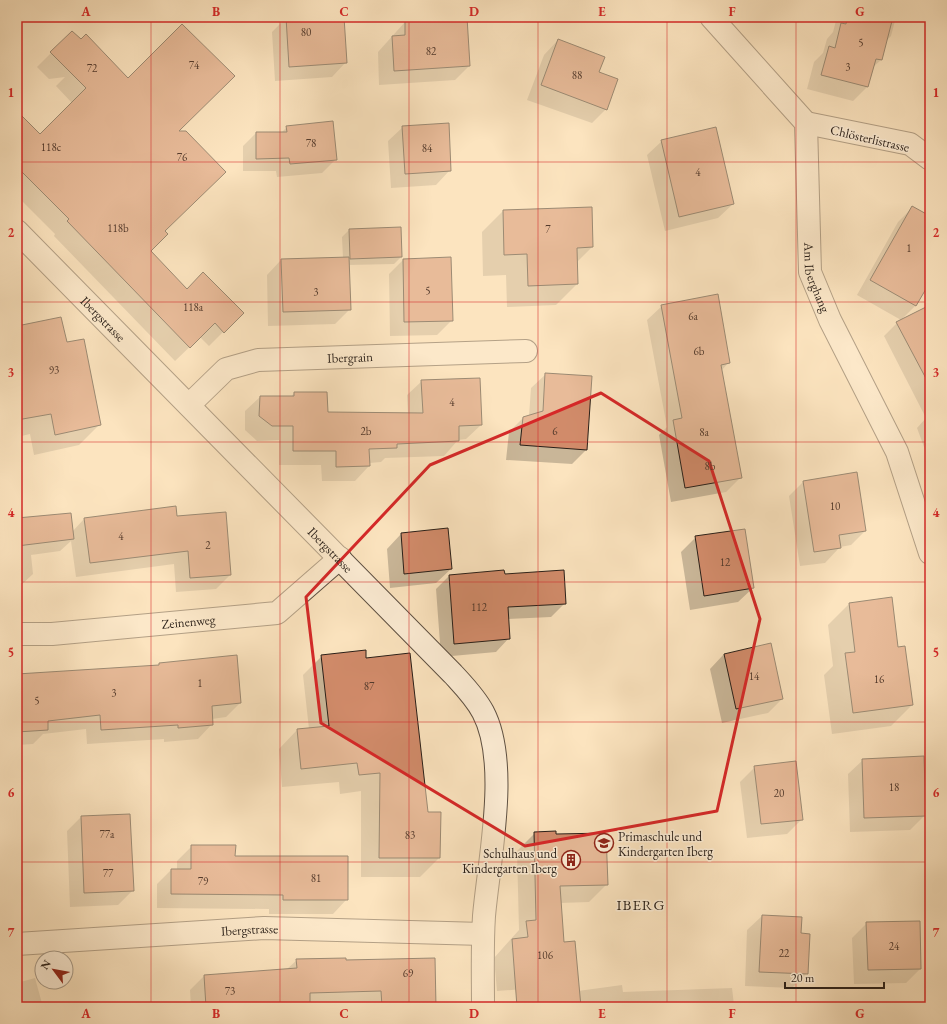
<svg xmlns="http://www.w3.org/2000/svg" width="947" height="1024" font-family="'EB Garamond',serif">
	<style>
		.shadow { fill: #0003 }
		.building { fill: #d18b6a; stroke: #291f18 }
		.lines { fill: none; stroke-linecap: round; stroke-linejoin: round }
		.street-casing { stroke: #5e5042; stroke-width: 24 }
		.street { stroke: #fdedd5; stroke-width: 22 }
		.marked { fill: none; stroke: #d62828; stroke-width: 3; stroke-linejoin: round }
		.grid { fill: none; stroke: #d62828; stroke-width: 1; stroke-opacity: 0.55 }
		.labels { text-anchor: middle; stroke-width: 3; stroke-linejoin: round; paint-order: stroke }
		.number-label { font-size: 11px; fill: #533a2c }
		.street-label { font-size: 13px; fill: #291f18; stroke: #fdedd5 }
		.poi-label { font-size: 13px; fill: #291f18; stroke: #fdedd5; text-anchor: start }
		.quarter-label { font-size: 15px; letter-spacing: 1px; fill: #291f18; stroke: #fdedd5 }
		.neatline { fill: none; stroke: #d62828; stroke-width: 1.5 }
		.grid-label { font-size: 13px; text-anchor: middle; font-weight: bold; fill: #d62828 }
	</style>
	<rect width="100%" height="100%" fill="#fce4bf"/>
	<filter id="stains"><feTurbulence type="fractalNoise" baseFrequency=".005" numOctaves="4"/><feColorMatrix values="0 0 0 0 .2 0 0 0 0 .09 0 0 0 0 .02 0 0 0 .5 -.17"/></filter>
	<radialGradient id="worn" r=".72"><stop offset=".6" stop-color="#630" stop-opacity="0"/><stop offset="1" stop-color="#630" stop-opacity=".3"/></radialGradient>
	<path class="shadow" d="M343 17 346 62 332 77 275 81 272 32 286 18Z
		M837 17H896L891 36 885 42 881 60 872 68 868 86 853 101 807 89 814 62 823 53 827 39 833 32Z
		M405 22 469 66 455 80 379 85 378 52Z
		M72 32 177 132 164 232 149 251 187 290 242 313 209 346 200 337 175 361 54 236 55 234 17 196V125L40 136 72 103 56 86 65 77 49 79 37 67Z
		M558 40 598 72 606 109 592 123 527 100 544 55Z
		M287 127 335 160 322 173 277 177 276 171H243V146L256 133H281Z
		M403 127 450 170 436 185 391 188 388 141Z
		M662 141 733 204 718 218 665 231 647 155Z
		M591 208 592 247 577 262V284L556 305 507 307 506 275 483 276 482 232 503 211Z
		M912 208 930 217V280L915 306 901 320 857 295 898 222Z
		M349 230 401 257 394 264 348 265 350 309 335 324 268 326 267 275 281 260 343 258 342 237Z
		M403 260 452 320 437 335 390 336 389 274Z
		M662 306 729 362 721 371 741 477 726 492 671 502 659 435 667 427 647 320Z
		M930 316V463L917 428 926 418 884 336 897 323Z
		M17 327 66 344 100 424 79 445 34 455 30 434 17 437Z
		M546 374 586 450 572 464 506 460 509 432 523 418 529 416 531 388Z
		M422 381 481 425 466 439 458 440 444 456 385 458 381 462 369 463V466L355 481H322L321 465H279V440L257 441 245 430V411L260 397H291L294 393 327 413 408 414 407 395Z
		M803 482 865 531 851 545 840 547 825 563 800 566 789 496Z
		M176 517 230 575 216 589 176 592 174 564 76 577 71 541 60 551 31 555 33 574 20 586H17V519L72 532 84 519Z
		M401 534 451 569 436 583 390 588 387 549Z
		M696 537 753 588 738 602 690 610 681 552Z
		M504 575 565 603 551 617 508 619 509 638 496 652 441 657 436 589 449 576Z
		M849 604 912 705 891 726 832 734 824 675 833 666 828 625Z
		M724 654 782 699 768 713 722 723 710 669Z
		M322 656 365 659 428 813H440L439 858 420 877H361V791L340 794 339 782 282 787 279 749 297 730 309 729 303 675Z
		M160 664 240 703 226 717 212 719V724L198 739 164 742V739L87 744 86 729 43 734 33 744 17 745V676L157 666Z
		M863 760 925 815 910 830 850 832 848 774Z
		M755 767 802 819 787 834 747 838 740 782Z
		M81 817 133 890 118 905 70 907 67 831Z
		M535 833 555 835 607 884 589 902 560 903 563 943 578 991 622 985 623 992 732 988 734 1005 732 1007H528L524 989 497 991 494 958 519 930 517 851Z
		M192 846 234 857 347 899 333 914H269V909L157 908V884L171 870H177V861Z
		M762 916 800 934 807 973 792 988 745 986 747 930Z
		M867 923 920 969 906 983 854 984 852 938Z
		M434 959 435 1007H191L190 990 204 976 287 969 297 960Z
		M35 978 43 1007H17V983Z"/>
	<path class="building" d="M286 17H344L347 63 289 67Z
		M467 17 470 66 394 71 392 36 405 35V21Z
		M847 17H893L882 60 876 59 868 87 821 75 829 46 835 48 841 23 846 24Z
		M182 24 235 76 179 131H186L226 172 165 231 168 234 151 251 187 289 203 272 244 313 224 333 215 323 190 348 67 221 69 219 17 167V111L40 134 86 88 50 52 72 31 81 39 86 34 128 78Z
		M558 39 605 57 599 72 618 79 607 110 541 85Z
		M333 121 337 160 290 164 289 158 256 159V132H287L286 126Z
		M449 123 451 171 405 174 402 126Z
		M716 127 734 204 679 217 661 140Z
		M912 206 930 216V282L916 306 870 280Z
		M592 207 593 247 577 248 578 284 528 286 527 254 504 255 503 210Z
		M401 227 402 257 350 259 349 229Z
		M349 257 351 310 283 312 281 259Z
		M451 257 453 321 404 322 403 259Z
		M718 294 730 363 721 365 742 478 685 488 673 420 682 418 661 305Z
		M930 305V386L896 322Z
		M61 317 67 342 84 339 101 425 55 435 51 414 17 420V326Z
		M545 373 592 376 587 450 520 445 523 417 543 411Z
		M480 378 482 425 459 426V441L397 444V448L369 449 370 466 336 467V451H293V426H272L259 416 260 396H294V392H327L328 412 423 413 421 380Z
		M857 472 866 531 839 535 841 548 814 552 803 481Z
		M176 506 177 516 226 512 231 575 190 578 188 551 90 563 84 518Z
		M71 513 74 539 17 546V518Z
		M448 528 452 569 404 574 401 533Z
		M745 529 754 588 704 596 695 536Z
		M504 570 505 574 564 570 566 604 508 607 510 639 454 644 449 575Z
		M892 597 898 647 905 646 913 705 853 713 845 653 855 652 849 603Z
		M771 643 783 699 736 709 724 654Z
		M366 650V658L410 653 428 812H441L440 858H379L380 773 359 775 357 763 301 769 297 729 329 726 321 655Z
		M237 655 241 703 212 706 213 725 178 728V725L101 730 100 715 48 721V730L17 732V674L159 665V663Z
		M924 756 926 816 864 818 862 759Z
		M796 761 803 820 761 824 754 766Z
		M130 814 134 891 84 893 81 816Z
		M556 831V834L606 833 608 885 560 886 564 942 575 941 581 1007H517L512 939 528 937 526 921 536 920 534 832Z
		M191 845H236L235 856H348V900H283V895L171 894V869H191Z
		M762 915 802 917 801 933 810 934 808 974 759 972Z
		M920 921 921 969 868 970 866 922Z
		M346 958V960L435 958 436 1007H382L381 991 310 993V1007H206L204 975 297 968 296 959Z"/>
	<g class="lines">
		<g class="street-casing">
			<g id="street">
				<path id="s1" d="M711 17 806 123 810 272 830 320 897 452 930 553"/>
				<path d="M806 123 910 144 930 159"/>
				<path id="s2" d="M17 231 453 674C464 686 475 697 483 712 510 763 489 859 484 916 482 946 483 977 483 1007"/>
				<path id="s3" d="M189 405 226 369 258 360 526 351"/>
				<path id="s4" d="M17 634H52L277 613 340 558"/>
				<path id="s5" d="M17 944 264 928 483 934"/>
			</g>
		</g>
		<use href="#street" class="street"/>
	</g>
	<path d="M0 0H947V1024H0ZM601 393 709 461 760 619 717 811 525 846 321 723 306 597 430 465Z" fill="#fce4bf" fill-opacity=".55" fill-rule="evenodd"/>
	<path class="marked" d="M601 393 709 461 760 619 717 811 525 846 321 723 306 597 430 465Z"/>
	<path class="grid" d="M151 17V1007M280 17V1007M409 17V1007M538 17V1007M667 17V1007M796 17V1007M17 162H930M17 302H930M17 442H930M17 582H930M17 722H930M17 862H930"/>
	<defs>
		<g id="school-ring" transform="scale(1)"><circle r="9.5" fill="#fdedd5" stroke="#8f2418" stroke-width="1.5"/><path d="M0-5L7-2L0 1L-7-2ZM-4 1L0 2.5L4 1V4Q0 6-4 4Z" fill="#8f2418"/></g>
		<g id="building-ring" transform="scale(1)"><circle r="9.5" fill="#fdedd5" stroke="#8f2418" stroke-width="1.5"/><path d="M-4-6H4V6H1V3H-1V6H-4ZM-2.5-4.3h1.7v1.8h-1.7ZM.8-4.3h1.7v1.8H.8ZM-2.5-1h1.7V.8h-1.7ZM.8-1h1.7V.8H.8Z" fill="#8f2418"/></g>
	</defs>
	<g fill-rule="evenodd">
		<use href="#school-ring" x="604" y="843"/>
		<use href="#building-ring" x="571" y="860"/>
	</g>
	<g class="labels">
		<g class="number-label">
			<text x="306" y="36">80</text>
			<text x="861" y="46">5</text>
			<text x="431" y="55">82</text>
			<text x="194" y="69">74</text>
			<text x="848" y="71">3</text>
			<text x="92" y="72">72</text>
			<text x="577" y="79">88</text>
			<text x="311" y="147">78</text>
			<text x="51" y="151">118c</text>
			<text x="427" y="152">84</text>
			<text x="182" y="161">76</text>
			<text x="698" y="176">4</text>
			<text x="118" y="232">118b</text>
			<text x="548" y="233">7</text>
			<text x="909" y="252">1</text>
			<text x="428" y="294">5</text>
			<text x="316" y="296">3</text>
			<text x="193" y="311">118a</text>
			<text x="693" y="320">6a</text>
			<text x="699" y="355">6b</text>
			<text x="54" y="374">93</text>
			<text x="452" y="406">4</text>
			<text x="366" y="435">2b</text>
			<text x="555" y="435">6</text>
			<text x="704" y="436">8a</text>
			<text x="710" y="470">8b</text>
			<text x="835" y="510">10</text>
			<text x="121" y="540">4</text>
			<text x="208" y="549">2</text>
			<text x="725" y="566">12</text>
			<text x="479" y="611">112</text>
			<text x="754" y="680">14</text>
			<text x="879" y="683">16</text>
			<text x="200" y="687">1</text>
			<text x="369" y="690">87</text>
			<text x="114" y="697">3</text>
			<text x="37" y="704">5</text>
			<text x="894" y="791">18</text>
			<text x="779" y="797">20</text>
			<text x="107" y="838">77a</text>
			<text x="410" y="839">83</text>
			<text x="108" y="877">77</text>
			<text x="316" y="882">81</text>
			<text x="203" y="885">79</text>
			<text x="894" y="950">24</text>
			<text x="784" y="957">22</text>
			<text x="545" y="959">106</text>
			<text x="408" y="977">69</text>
			<text x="230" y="995">73</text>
		</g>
		<g class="street-label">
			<text transform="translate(870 138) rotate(13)" y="5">Chlösterlistrasse</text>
			<text dy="5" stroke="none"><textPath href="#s1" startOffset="298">Am Iberghang</textPath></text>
			<text dy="5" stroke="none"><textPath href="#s2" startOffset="123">Ibergstrasse</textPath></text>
			<text dy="5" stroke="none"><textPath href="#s3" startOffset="177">Ibergrain</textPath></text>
			<text dy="5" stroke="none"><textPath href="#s2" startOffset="447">Ibergstrasse</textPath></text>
			<text dy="5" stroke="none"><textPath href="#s4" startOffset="172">Zeinenweg</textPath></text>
			<text dy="5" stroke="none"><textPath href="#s5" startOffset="233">Ibergstrasse</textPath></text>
		</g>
		<g class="poi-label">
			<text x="618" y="841">Primaschule und<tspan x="618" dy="15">Kindergarten Iberg</tspan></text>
			<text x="557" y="858" text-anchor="end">Schulhaus und<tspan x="557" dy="15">Kindergarten Iberg</tspan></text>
		</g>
		<g class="quarter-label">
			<text x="641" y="910">IBERG</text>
		</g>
	</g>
	<rect width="947" height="1024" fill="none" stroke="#fce4bf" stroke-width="44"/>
	<g transform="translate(54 970) rotate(302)"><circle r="19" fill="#fdedd5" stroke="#a89b89"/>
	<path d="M0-3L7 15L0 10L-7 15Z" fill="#8f2418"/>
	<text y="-6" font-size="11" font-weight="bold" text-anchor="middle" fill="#291f18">N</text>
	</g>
	<path d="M785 982v6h99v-6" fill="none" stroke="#291f18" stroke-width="2"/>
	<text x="791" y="982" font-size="12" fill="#291f18" stroke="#fdedd5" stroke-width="3" paint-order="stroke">20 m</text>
	<rect x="22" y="22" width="903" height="980" class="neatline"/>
	<g class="grid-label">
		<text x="86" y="16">A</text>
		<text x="216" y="16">B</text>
		<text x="344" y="16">C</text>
		<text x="474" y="16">D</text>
		<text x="602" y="16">E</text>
		<text x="732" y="16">F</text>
		<text x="860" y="16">G</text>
		<text x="11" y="97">1</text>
		<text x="936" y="97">1</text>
		<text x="11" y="237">2</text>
		<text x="936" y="237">2</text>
		<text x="11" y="377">3</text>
		<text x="936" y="377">3</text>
		<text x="11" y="517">4</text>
		<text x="936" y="517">4</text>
		<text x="11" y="657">5</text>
		<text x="936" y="657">5</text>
		<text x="11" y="797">6</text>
		<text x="936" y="797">6</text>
		<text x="11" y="937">7</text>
		<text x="936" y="937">7</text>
		<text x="86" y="1018">A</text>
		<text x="216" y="1018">B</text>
		<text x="344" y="1018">C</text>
		<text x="474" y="1018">D</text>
		<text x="602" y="1018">E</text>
		<text x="732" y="1018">F</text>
		<text x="860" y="1018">G</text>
	</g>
	<rect width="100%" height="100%" filter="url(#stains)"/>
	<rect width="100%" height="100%" fill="url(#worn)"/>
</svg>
